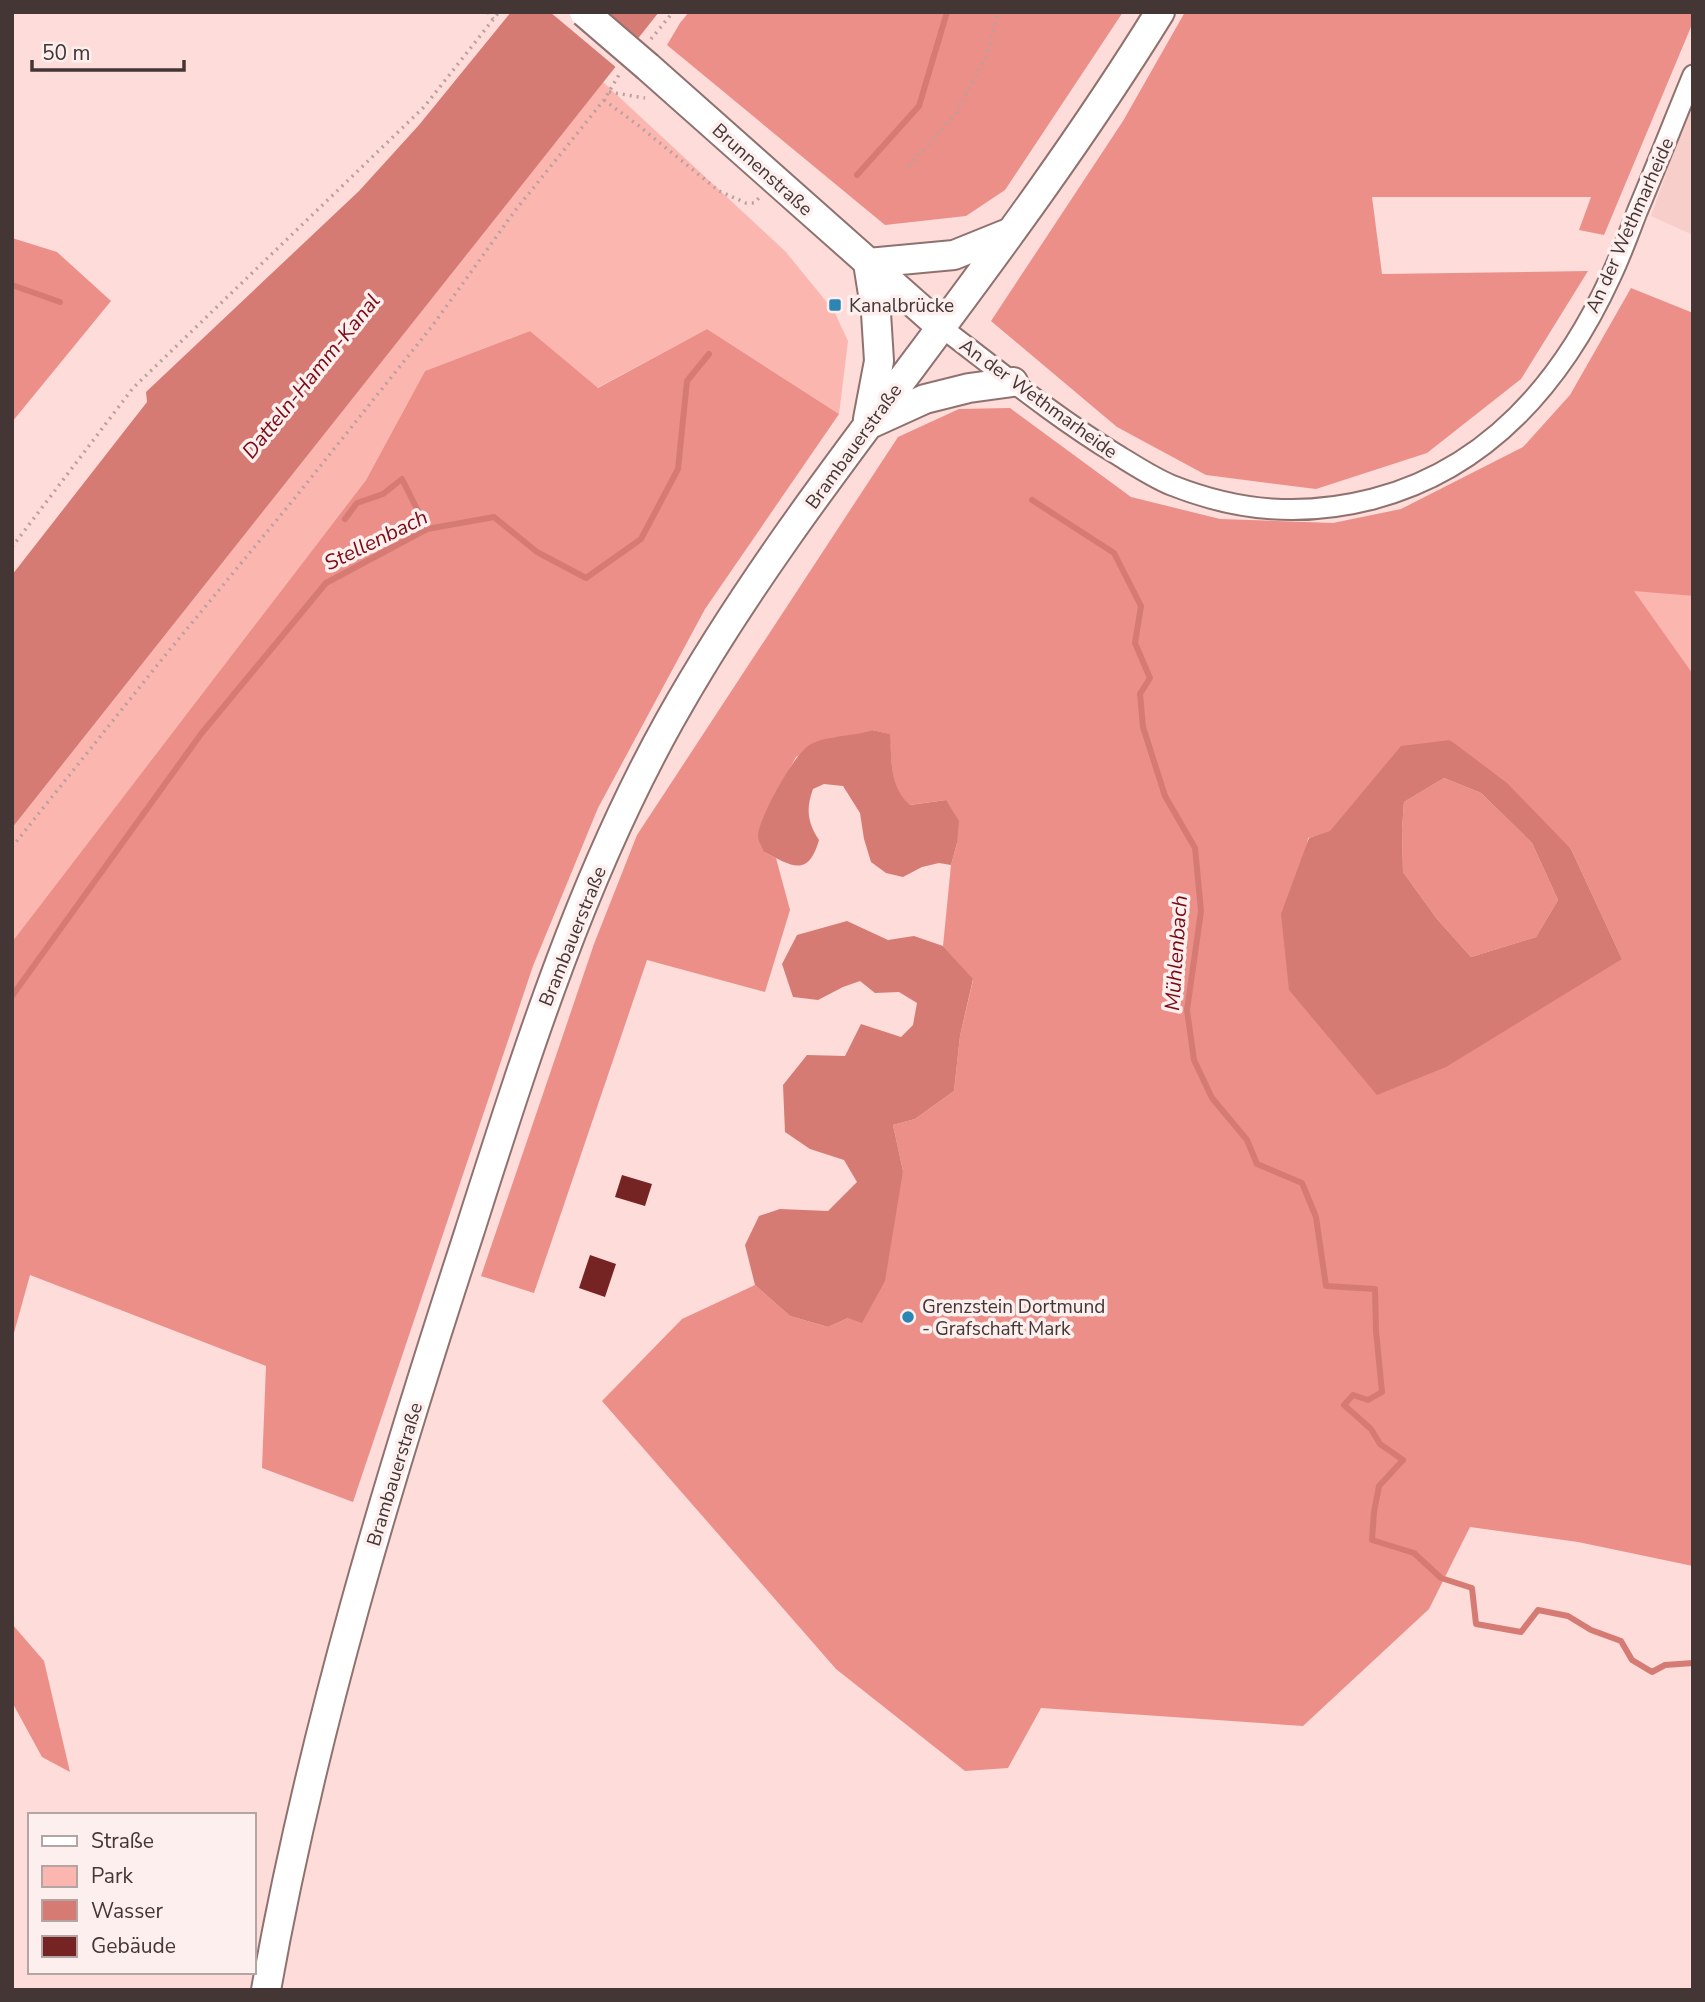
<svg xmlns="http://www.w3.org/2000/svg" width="1705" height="2002" font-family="'Nunito Sans',sans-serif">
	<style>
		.built { fill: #f7ceca }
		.green { fill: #fcb6b0 }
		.forest { fill: #ec8f88; fill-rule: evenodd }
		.water { fill: #d67b74; fill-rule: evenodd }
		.pier { fill: #fddcd9 }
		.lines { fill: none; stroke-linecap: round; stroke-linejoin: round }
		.stream { stroke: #d67b74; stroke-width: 6 }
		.building { fill: #762423 }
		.street-casing { stroke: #8f726f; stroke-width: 23 }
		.secondary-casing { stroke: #8f726f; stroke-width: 32 }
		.path { stroke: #baa19e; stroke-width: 3.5; stroke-dasharray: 2 5; stroke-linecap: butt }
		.street { stroke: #fff; stroke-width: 19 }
		.secondary { stroke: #fff; stroke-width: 28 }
		.secondary-bridge-casing { stroke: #8f726f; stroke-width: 32; stroke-linecap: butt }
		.secondary-bridge { stroke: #fff; stroke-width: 28 }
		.poi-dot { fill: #2b86b3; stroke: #fdefee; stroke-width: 2.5 }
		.labels { text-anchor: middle; stroke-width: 7; stroke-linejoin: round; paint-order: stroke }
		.street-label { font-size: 19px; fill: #433635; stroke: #fdefee }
		.poi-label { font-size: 19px; fill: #433635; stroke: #fdefee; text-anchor: start }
		.water-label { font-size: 21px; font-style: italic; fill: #7c0913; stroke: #fdefee }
	</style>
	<rect width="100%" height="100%" fill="#fddcd9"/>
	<path class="built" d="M1693 99V235L1651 216Z"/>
	<path class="green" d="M603 82 785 251 834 311 848 341 839 414 707 329 597 388 530 331 425 371 366 480 12 942V828Z
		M1633 590 1693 596V674Z"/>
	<path class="forest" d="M689 12H1123L1005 190 966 216 885 225 667 45 680 23Z
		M1185 12H1693V22L1604 235 1579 230 1591 197H1372L1382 274 1588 271 1521 379 1427 453 1316 489 1206 475 1117 427 991 321 1123 121Z
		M12 238 57 252 111 301 12 422Z
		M1631 288 1693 313V596L1634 591 1693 674V1566L1578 1542 1470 1527 1429 1609 1303 1726 1041 1708 1008 1768 965 1771 836 1669 602 1401 682 1319 755 1285 790 1316 828 1327 848 1318 903 1171 893 1125 915 1119 954 1091 960 1036 973 980 943 946 951 865 957 843 946 800 909 805C888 786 893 760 889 734L872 730 859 735 831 738 796 757 764 817V852L776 858 790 910 765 992 647 960 534 1293 481 1276 594 944 637 835 898 437 959 409 1010 408 1131 497 1220 519 1333 523 1401 509 1523 447 1570 395ZM1450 740 1571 849 1622 959 1289 990 1308 838 1330 832 1358 798Z
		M707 329 839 414 705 609 598 808 533 966 353 1502 262 1468 266 1366 30 1275 12 1340V942L366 480 425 371 530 331 598 388Z
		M1444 778 1481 793 1532 843 1558 900 1536 937 1471 957 1437 919 1403 872 1402 829 1404 802Z
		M12 1624 44 1661 70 1772 42 1757 12 1702Z"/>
	<path class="water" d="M511 12H659L12 828V575L147 402 146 392 359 191 419 125Z
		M872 730 890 734C892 760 889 787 910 805L946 800 959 821 957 843 951 865 939 863 922 867 903 877 886 873 871 862 864 839 860 813 843 786 824 784 813 789C806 808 807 822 819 840 808 878 792 866 764 852 762 847 758 841 758 836 758 819 794 755 808 746 824 735 853 737 872 730Z
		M1450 740 1507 783 1571 849 1622 959 1446 1067 1377 1095 1289 990 1281 914 1309 838 1330 831 1401 746ZM1444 778 1481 793 1532 843 1558 900 1536 937 1471 957 1437 919 1403 872 1402 829 1404 802Z
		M847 921 888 940 914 936 943 946 973 979 960 1036 954 1091 915 1119 893 1125 903 1171 885 1281 862 1323 848 1318 828 1327 790 1316 755 1285 745 1245 759 1216 780 1209 828 1211 857 1182 844 1160 810 1149 785 1132 783 1085 807 1055 845 1056 861 1024 901 1037 913 1025 917 1003 899 992 875 993 860 981 843 987 818 1000 793 997 782 964 797 935Z"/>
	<path class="pier" d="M550 12H607L641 40 618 69Z"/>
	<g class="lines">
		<path class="stream" d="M857 175 919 106 947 12
			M12 285 60 302
			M1032 500 1114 553 1141 606 1135 643 1150 678 1140 694 1143 727 1165 796 1195 848 1201 911 1187 1010 1194 1060 1212 1098 1247 1140 1257 1164 1302 1183 1316 1217 1326 1286 1375 1289 1376 1331 1382 1392 1368 1400 1353 1395 1344 1405 1371 1429 1380 1444 1403 1460 1379 1486 1374 1512 1372 1540 1414 1553 1441 1578 1472 1588 1476 1624 1521 1632 1538 1610 1568 1616 1591 1630 1621 1641 1632 1660 1652 1672 1665 1665 1693 1663
			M345 519 357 503 383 494 402 479 427 529
			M12 996 201 734 326 583 427 529 494 517 537 552 586 578 641 539 678 469 687 381 709 354"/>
	</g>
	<path class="building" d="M622 1175 652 1184 645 1206 615 1197Z
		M590 1255 616 1264 605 1297 579 1288Z"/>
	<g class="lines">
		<g class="street-casing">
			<path id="street" d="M941 327C998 370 1055 417 1116 454 1134 465 1152 477 1171 485 1239 512 1303 517 1373 499 1488 469 1563 381 1611 276 1621 255 1629 233 1637 212 1656 167 1674 121 1693 75"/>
		</g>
		<g class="secondary-casing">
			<path id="secondary" d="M648 67 941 327
				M868 263 954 255 1011 232
				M868 419 879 361 876 313 868 263
				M870 424 925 399 969 388 1013 382
				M266 1990C312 1732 388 1481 469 1233 525 1058 580 881 670 720 740 595 827 479 913 365 999 250 1084 135 1160 12"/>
		</g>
		<path class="path" d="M488 12 493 19
			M651 39 673 12
			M609 92 645 98
			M604 100 639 126 719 191 746 203H754L761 196
			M909 166 956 113 986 57 998 12
			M12 547 133 388 424 107 499 12
			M12 847 163 658 294 499 433 325 514 212 604 100 620 73"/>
		<use href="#street" class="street"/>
		<use href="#secondary" class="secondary"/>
		<g class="secondary-bridge-casing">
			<path id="secondary-bridge" d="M584 12 648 67"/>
		</g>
		<use href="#secondary-bridge" class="secondary-bridge"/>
	</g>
	<g class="poi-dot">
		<rect x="828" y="298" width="14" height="14" rx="3.5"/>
		<circle cx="908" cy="1317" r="7"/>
	</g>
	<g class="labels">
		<g class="street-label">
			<text transform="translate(763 169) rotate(42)" y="7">Brunnenstraße</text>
			<text transform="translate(1629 225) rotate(-66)" y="7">An der Wethmarheide</text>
			<text transform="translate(1039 398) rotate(36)" y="7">An der Wethmarheide</text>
			<text transform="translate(853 446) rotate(-54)" y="7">Brambauerstraße</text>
			<text transform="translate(572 936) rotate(-68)" y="7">Brambauerstraße</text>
			<text transform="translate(394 1474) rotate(-73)" y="7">Brambauerstraße</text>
		</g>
		<g class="poi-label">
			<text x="849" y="312">Kanalbrücke</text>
			<text x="922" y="1313">Grenzstein Dortmund<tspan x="922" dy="22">- Grafschaft Mark</tspan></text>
		</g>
		<g class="water-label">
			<text transform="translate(311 376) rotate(-51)" y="7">Datteln-Hamm-Kanal</text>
			<text transform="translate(376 540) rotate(-26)" y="7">Stellenbach</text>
			<text transform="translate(1176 953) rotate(-86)" y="7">Mühlenbach</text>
		</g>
	</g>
	<rect width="1705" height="2002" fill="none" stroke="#433635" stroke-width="28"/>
	<rect x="28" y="1813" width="228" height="161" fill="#fdefee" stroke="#b3a5a4" stroke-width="2"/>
	<rect x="42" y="1836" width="35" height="10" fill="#ffffff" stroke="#b3a5a4" stroke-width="2"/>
	<text x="91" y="1848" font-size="21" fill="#433635">Straße</text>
	<rect x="42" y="1866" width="35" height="21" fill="#fcb6b0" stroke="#b3a5a4" stroke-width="2"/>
	<text x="91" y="1883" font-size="21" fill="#433635">Park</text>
	<rect x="42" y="1900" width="35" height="21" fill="#d67b74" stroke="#b3a5a4" stroke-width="2"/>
	<text x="91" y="1918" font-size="21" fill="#433635">Wasser</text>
	<rect x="42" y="1936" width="35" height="21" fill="#762423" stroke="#b3a5a4" stroke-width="2"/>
	<text x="91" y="1953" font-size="21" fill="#433635">Gebäude</text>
	<path d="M32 60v10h152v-10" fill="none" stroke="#433635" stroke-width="3.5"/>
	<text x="42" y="60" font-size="21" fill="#433635" stroke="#fdefee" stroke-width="5" paint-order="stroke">50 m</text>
</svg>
